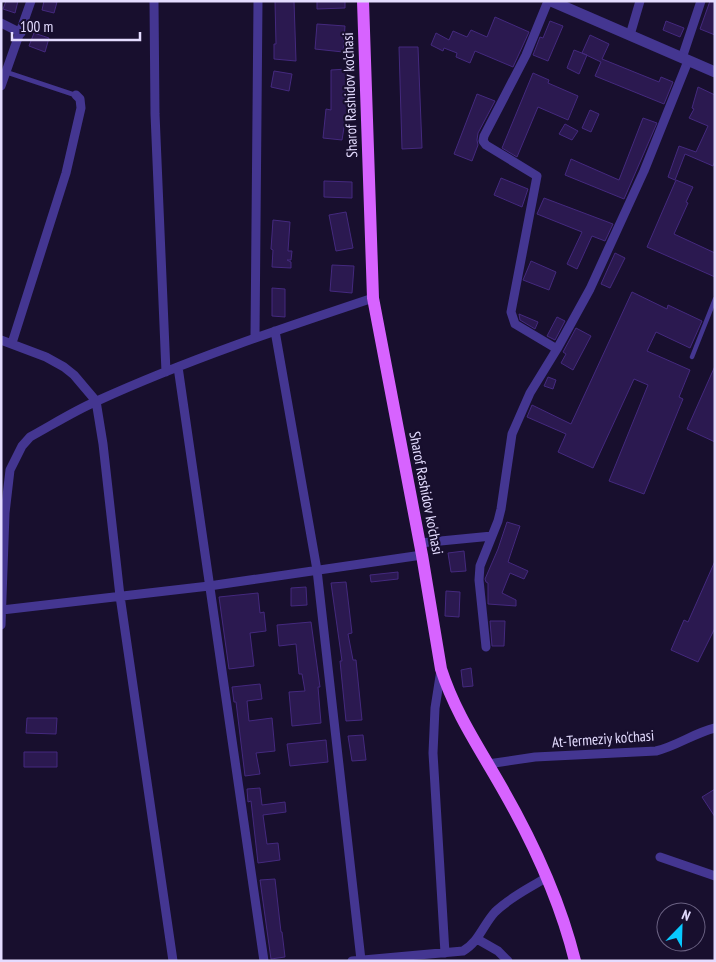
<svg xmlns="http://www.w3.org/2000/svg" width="716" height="962" font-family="'PT Sans Narrow',sans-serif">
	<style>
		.building { fill: #2b1950; stroke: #44297e }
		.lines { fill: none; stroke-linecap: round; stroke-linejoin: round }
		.service { stroke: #443691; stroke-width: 4.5 }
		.minor { stroke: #443691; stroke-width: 9 }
		.tertiary { stroke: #443691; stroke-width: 11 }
		.primary { stroke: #d763ff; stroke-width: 12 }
		.labels { text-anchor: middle; stroke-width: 4.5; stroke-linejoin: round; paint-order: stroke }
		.street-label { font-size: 15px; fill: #e4dcff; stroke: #180f2e }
	</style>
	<rect width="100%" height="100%" fill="#180f2e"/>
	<path class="building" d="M6 1H18L15 13 3 9Z
		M44 1 57 2 54 13 42 10Z
		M275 1H294L296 61 274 59V44H276Z
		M317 1H345V8L317 9Z
		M710 1H715V35L700 29Z
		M495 17 529 32 513 67 475 51 470 63 456 57 457 53 444 48 443 51 431 45 436 33 449 40 453 31 467 37 471 30 487 37Z
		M550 21 563 26 548 61 533 55 540 37 543 38Z
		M666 21 684 28 680 37 663 30Z
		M317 24 345 26 343 52 315 49Z
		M34 33 49 38 45 52 29 46Z
		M590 35 609 44 602 59 659 82 661 77 673 82 664 104 595 76 601 62 582 53Z
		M399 47H418L422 148 402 149Z
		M574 50 587 55 579 74 567 68Z
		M347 69 348 103 342 140 323 138 326 109 331 110V70Z
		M274 71 292 74 289 91 271 87Z
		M533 73 549 80 548 83 578 96 568 120 538 107 517 157 502 148Z
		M698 87 715 95V161L713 166 685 154 675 180 668 177 679 146 696 152 708 126 689 118 694 109 692 108Z
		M477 94 495 101 478 133 477 140 478 145 472 161 454 154Z
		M590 110 599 114 591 132 582 128Z
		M643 118 657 123 624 199 565 175 571 159 619 180Z
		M565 124 578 131 572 140 559 134Z
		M501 178 528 189 522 207 494 195Z
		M676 180 693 187 686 202 688 203 674 234 715 253V277L647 247Z
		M324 181 352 182V198L324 197Z
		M544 198 613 224 605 241 592 236 577 269 567 264 582 232 537 214Z
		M346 212 353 248 336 251 329 215Z
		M273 220 290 222 288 251H292L291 260H287L291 262V268L272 267 273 250 271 249Z
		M615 253 625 258 610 288 601 284Z
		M531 261 556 272 549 290 523 280Z
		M332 265 354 266 352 293 330 291Z
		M272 288 285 289V317L272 316Z
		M632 292 667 309 668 305 702 321 690 348 656 332 647 351 690 370 679 397 683 399 644 494 609 481 648 385 634 379 593 468 558 452 566 434 527 417 532 405 571 424Z
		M519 314 538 322 535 329 520 320Z
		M557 317 565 321 555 340 547 336Z
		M576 328 591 336 573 370 561 363 566 354 563 352Z
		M715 366V442L687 429Z
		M548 377 556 380 553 389 544 386Z
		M507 522 520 526 508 562 528 571 524 579 510 573 502 593 516 600V606L488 604V583L486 582 485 579 498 549Z
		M464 551 466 571 451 572 448 553Z
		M715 561V628L698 662 671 650 684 620 688 622Z
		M398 572V579L371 582 370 575Z
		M346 582 352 633 348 634 353 660H356L362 720 346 721 340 661H342L331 583Z
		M306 587 307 605 291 606V588Z
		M446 591 460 592 459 617 445 616Z
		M258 593 260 613 264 612 266 631 250 633 254 666 229 669 219 597Z
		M490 621H505L504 646H492Z
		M311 622 320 687H318L321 723 292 726 289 692 305 691 302 674H299L296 644 279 646 277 625Z
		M471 668 473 686 463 687 461 670Z
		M260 684 262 699 247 701 249 721 272 718 275 751 256 753 260 774 245 776 236 702H234L232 687Z
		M27 718H57L56 734 26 733Z
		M363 735 366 760 352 761 348 736Z
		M326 740 328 762 290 766 287 744Z
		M24 752H57V767H24Z
		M260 788 262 805 285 802 286 812 263 815 267 844 278 843 280 860 258 863 251 801 248 802 247 789Z
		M715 789V817L702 797Z
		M275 879 281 932H282L285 957 271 959 260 880Z"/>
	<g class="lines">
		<path class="service" d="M6 72 75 95
			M692 357 715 299"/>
		<path class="minor" d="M154 1 155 114 166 372
			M548 1 526 55 484 136 483 141 486 145 537 176 511 312 515 324 557 349
			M1 23 21 33
			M630 35 640 1
			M682 58 701 1
			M1 86 31 1
			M275 331 317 570 361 960
			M255 337 258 1
			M1 340 46 357 64 367 74 375 96 401 103 444 120 596 173 961
			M12 343 66 173 81 108 80 99 76 95
			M178 367 264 961
			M420 543 492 536
			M2 610 209 586 422 555
			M1 625 5 513 10 470 22 446 30 437C52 425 74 411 97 401 187 360 280 329 373 298
			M486 647 479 580 480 566 498 521 501 509 512 434 530 393 557 349 590 289 644 171 688 61
			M441 670 435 708 433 753 445 953
			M488 764 535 757 656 751C677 746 694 733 715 728
			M660 857 715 876
			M477 939 498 951 508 961
			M352 961 463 951C479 942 483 925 495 912 510 897 530 888 547 877"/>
		<path class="tertiary" d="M551 1 715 72"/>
		<path class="primary" d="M363 1 373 298 422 555 441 669C455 713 480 749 502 788 533 842 560 900 575 961"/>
	</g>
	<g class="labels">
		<g class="street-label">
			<text transform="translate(350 95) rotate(-92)" y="5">Sharof Rashidov ko'chasi</text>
			<text transform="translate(426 493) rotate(79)" y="5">Sharof Rashidov ko'chasi</text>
			<text transform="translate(603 739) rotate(-4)" y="5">At-Termeziy ko'chasi</text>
		</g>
	</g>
	<rect width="716" height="962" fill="none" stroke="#e4dcff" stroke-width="5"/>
	<g transform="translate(681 927) rotate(23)"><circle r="24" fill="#180f2e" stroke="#6a6182"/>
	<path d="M0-4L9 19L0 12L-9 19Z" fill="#08c9ff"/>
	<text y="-8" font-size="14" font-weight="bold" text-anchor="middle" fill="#e4dcff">N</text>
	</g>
	<path d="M12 32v8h128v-8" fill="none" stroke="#e4dcff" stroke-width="2.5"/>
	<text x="20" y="32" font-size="15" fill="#e4dcff" stroke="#180f2e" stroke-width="4" paint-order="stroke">100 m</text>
</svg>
